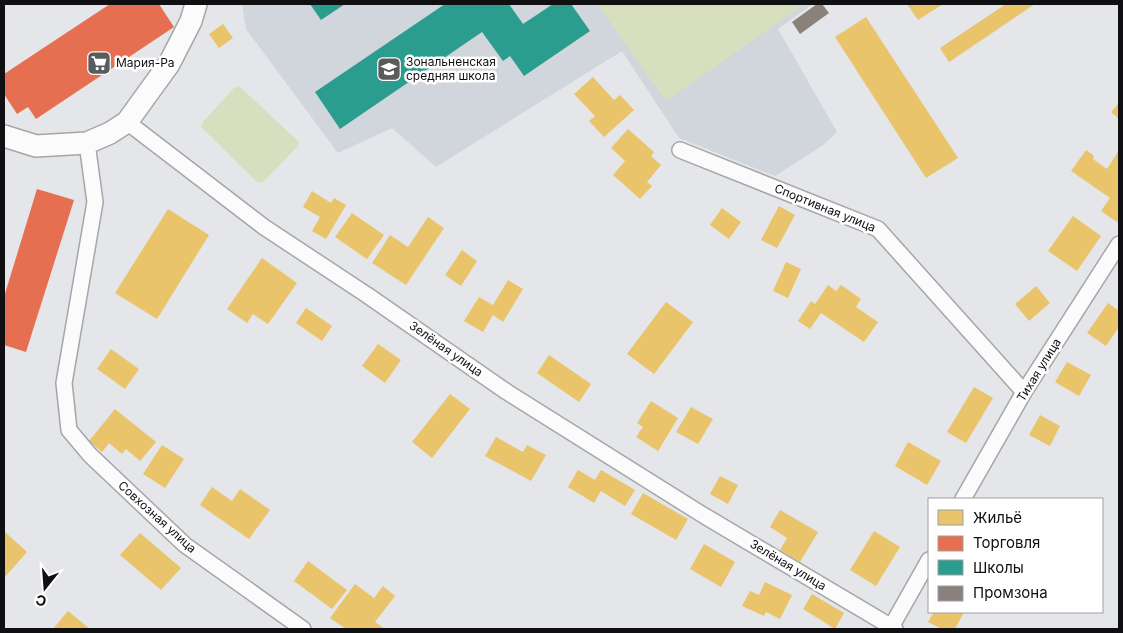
<svg xmlns="http://www.w3.org/2000/svg" width="1123" height="633" font-family="Inter,sans-serif">
	<style>
		.built { fill: #d1d5dc }
		.green { fill: #d7dfbf }
		.homes { fill: #e9c46a }
		.shops { fill: #e76f51 }
		.schools { fill: #2a9d8f }
		.industry { fill: #8a817c }
		.lines { fill: none; stroke-linecap: round; stroke-linejoin: round }
		.street-casing { stroke: #a5a6a8; stroke-width: 18 }
		.secondary-casing { stroke: #a5a6a8; stroke-width: 24 }
		.street { stroke: #fbfbfc; stroke-width: 15 }
		.secondary { stroke: #fbfbfc; stroke-width: 21 }
		.labels { text-anchor: middle; stroke-width: 5; stroke-linejoin: round; paint-order: stroke }
		.poi-label { font-size: 12px; fill: #101012; stroke: #fff; text-anchor: start }
		.street-label { font-size: 12px; fill: #101012; stroke: #fff }
	</style>
	<rect width="100%" height="100%" fill="#e4e6e9"/>
	<path class="built" d="M242 4H813L778 29 837 132 822 146 775 176 679 138 622 51 436 167 392 128 338 153 246 29Z"/>
	<path class="green" d="M597 4H796L799 8 666 101Z
		M239 86 299 142 298 146 262 183 257 182 201 127 202 123 234 88Z"/>
	<path class="homes" d="M907 4H943L918 20Z
		M1006 4H1035L949 62 940 48Z
		M866 17 958 158 926 178 835 37Z
		M223 24 233 38 219 48 209 34Z
		M593 77 614 100 620 95 634 110 604 137 589 121 595 116 574 94Z
		M1119 103V119L1111 112Z
		M628 129 654 152 651 156 661 165 647 182 652 186 640 199 613 175 625 161 611 148Z
		M1086 150 1094 156 1093 159 1107 169 1119 150V220L1117 222 1101 211 1110 198 1071 171Z
		M312 191 331 203 334 198 346 205 326 239 312 231 320 217 303 207Z
		M779 206 795 215 777 248 761 240Z
		M722 208 741 222 729 239 710 225Z
		M168 209 209 235 157 319 115 293Z
		M352 213 384 235 367 259 335 237Z
		M1073 216 1101 236 1077 271 1048 251Z
		M428 217 444 228 406 285 372 263 390 235 408 247Z
		M462 250 477 261 461 286 445 275Z
		M262 258 297 283 268 324 253 314 247 323 227 309Z
		M786 262 801 269 788 298 773 291Z
		M508 280 523 289 503 322 493 315 483 332 464 321 479 297 493 305Z
		M828 285 836 291 841 285 861 299 856 307 878 322 864 342 821 313 810 329 798 321 811 301 815 304Z
		M1036 286 1050 303 1029 321 1015 304Z
		M666 302 693 322 654 374 627 354Z
		M1108 303 1119 311V327L1106 346 1087 333Z
		M306 308 332 326 322 341 296 323Z
		M378 344 401 360 385 383 362 366Z
		M111 349 139 369 125 389 97 369Z
		M549 355 591 384 579 402 537 373Z
		M1067 362 1091 375 1079 396 1055 382Z
		M974 387 993 398 966 443 947 432Z
		M450 394 470 409 432 458 412 442Z
		M651 401 678 418 658 451 636 437 643 427 637 423Z
		M691 407 713 419 698 444 676 432Z
		M115 409 156 442 140 461 126 449 122 454 109 443 102 452 89 441Z
		M1040 415 1060 426 1050 446 1029 435Z
		M496 437 523 452 527 445 546 455 531 481 485 456Z
		M908 442 941 461 927 485 895 466Z
		M162 445 184 459 165 488 143 474Z
		M578 470 595 480 601 470 635 490 625 506 601 491 594 503 568 487Z
		M720 476 738 485 728 504 710 494Z
		M212 487 232 501 240 489 270 510 249 539 200 505Z
		M643 493 688 519 676 540 631 514Z
		M780 510 818 532 800 562 780 550 787 538 770 527Z
		M4 531 27 552 4 578Z
		M874 531 900 547 876 586 850 570Z
		M140 533 181 568 161 590 120 555Z
		M704 544 735 562 721 587 690 569Z
		M308 561 347 590 332 609 294 581Z
		M765 582 792 595 780 619 766 612 764 616 742 606 750 591 759 595Z
		M355 584 374 598 383 586 395 596 375 622 385 629H346L330 618Z
		M812 594 844 613 835 629 803 609Z
		M68 611 90 629H53Z
		M934 612H964L955 629H942L928 622Z"/>
	<path class="shops" d="M110 4H159L174 27 36 119 28 107 17 114 4 94V74Z
		M37 189 74 200 26 352 4 345V297Z"/>
	<path class="schools" d="M310 4H345L321 20Z
		M445 4H509L523 24 553 4H571L590 31 524 76 510 56 503 61 482 32 340 129 315 92Z"/>
	<path class="industry" d="M817 4H822L829 13 800 34 792 22Z"/>
	<g class="lines">
		<g class="street-casing">
			<path id="street" d="M127 122 264 227 367 295 507 392 703 515 895 629
				M87 143 95 202 64 383 69 430 90 455 185 545 303 629
				M680 150 878 229 1024 392
				M963 499 1024 392 1119 244
				M890 629 929 560"/>
		</g>
		<g class="secondary-casing">
			<path id="secondary" d="M4 136 36 146 87 143 110 133 127 122 169 64 191 21 196 4"/>
		</g>
		<use href="#street" class="street"/>
		<use href="#secondary" class="secondary"/>
	</g>
	<defs>
		<g id="supermarket-square" transform="scale(1.25)"><rect x="-9" y="-9" width="18" height="18" rx="4" fill="#5a5b5d" stroke="#fff"/><path d="M-6-5.5h2.5l.6 2H6L4.5 2H-2.5L-4.4-4H-6ZM-1.5 3.2a1.3 1.3 0 1 0 .1 0ZM3 3.2a1.3 1.3 0 1 0 .1 0Z" fill="#fff"/></g>
		<g id="school-square" transform="scale(1.25)"><rect x="-9" y="-9" width="18" height="18" rx="4" fill="#5a5b5d" stroke="#fff"/><path d="M0-5L7-2L0 1L-7-2ZM-4 1L0 2.5L4 1V4Q0 6-4 4Z" fill="#fff"/></g>
	</defs>
	<g fill-rule="evenodd">
		<use href="#supermarket-square" x="99" y="63"/>
		<use href="#school-square" x="389" y="69"/>
	</g>
	<g class="labels">
		<g class="poi-label">
			<text x="406" y="66">Зональненская<tspan x="406" dy="14">средняя школа</tspan></text>
			<text x="116" y="67">Мария-Ра</text>
		</g>
		<g class="street-label">
			<text transform="translate(825 208) rotate(22)" y="4">Спортивная улица</text>
			<text transform="translate(446 349) rotate(35)" y="4">Зелёная улица</text>
			<text transform="translate(1039 370) rotate(-58)" y="4">Тихая улица</text>
			<text transform="translate(157 517) rotate(42)" y="4">Совхозная улица</text>
			<text transform="translate(788 565) rotate(31)" y="4">Зелёная улица</text>
		</g>
	</g>
	<rect width="1123" height="633" fill="none" stroke="#101012" stroke-width="10"/>
	<rect x="928" y="498" width="175" height="115" fill="#ffffff" stroke="#9f9fa0"/>
	<rect x="938" y="510" width="25" height="15" fill="#e9c46a" stroke="#9f9fa0"/>
	<text x="973" y="523" font-size="15" fill="#101012">Жильё</text>
	<rect x="938" y="536" width="25" height="15" fill="#e76f51" stroke="#9f9fa0"/>
	<text x="973" y="548" font-size="15" fill="#101012">Торговля</text>
	<rect x="938" y="560" width="25" height="15" fill="#2a9d8f" stroke="#9f9fa0"/>
	<text x="973" y="573" font-size="15" fill="#101012">Школы</text>
	<rect x="938" y="586" width="25" height="15" fill="#8a817c" stroke="#9f9fa0"/>
	<text x="973" y="598" font-size="15" fill="#101012">Промзона</text>
	<g transform="translate(45 588) rotate(197)" stroke="#ffffff" stroke-width="4" paint-order="stroke">
	<path d="M0-4L9 19L0 12L-9 19Z" fill="#101012"/>
	<text y="-8" font-size="14" font-weight="bold" text-anchor="middle" fill="#101012">С</text>
	</g>
</svg>
